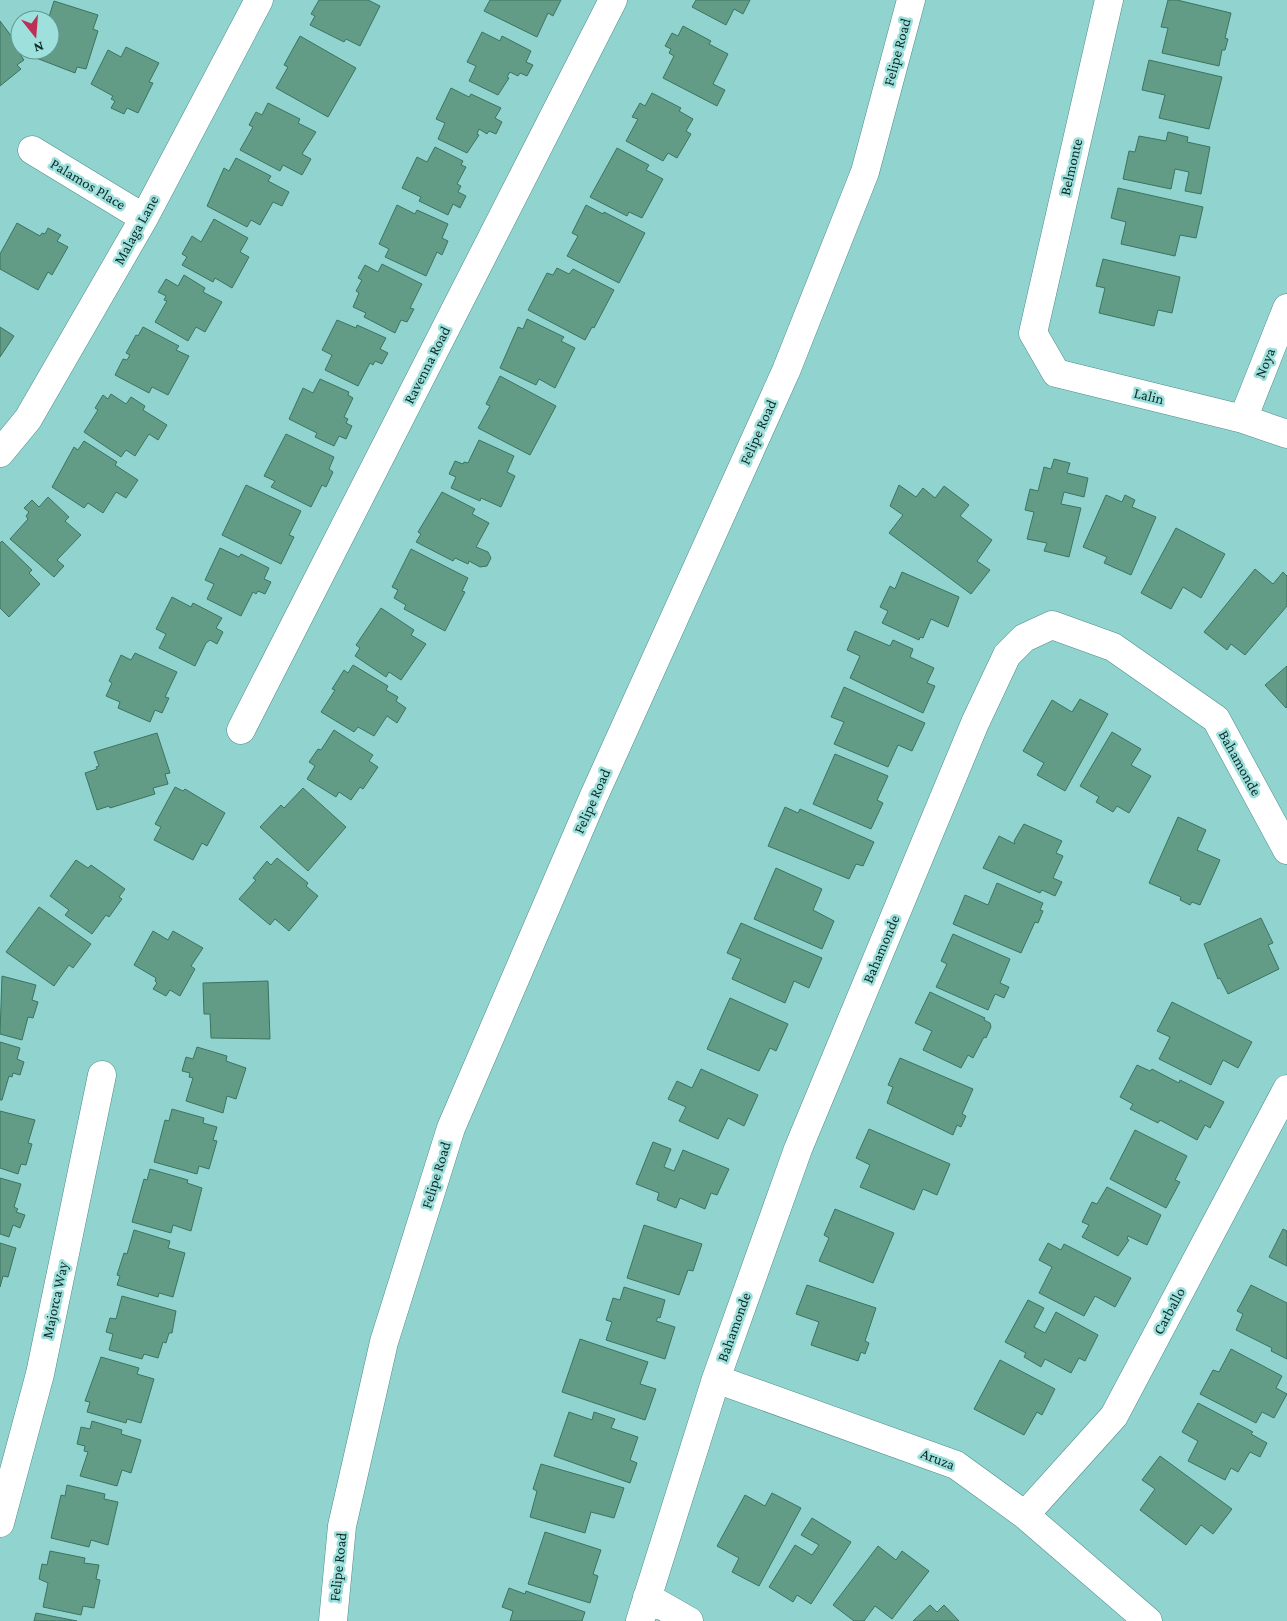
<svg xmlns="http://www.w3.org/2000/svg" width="1287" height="1621" font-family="'Crimson Pro',serif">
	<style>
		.building { fill: #629c87; stroke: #3b7461 }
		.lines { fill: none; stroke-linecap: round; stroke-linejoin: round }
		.minor-casing { stroke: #4b8d89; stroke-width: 29 }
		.secondary-casing { stroke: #4b8d89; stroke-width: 29 }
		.minor { stroke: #fff; stroke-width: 28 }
		.secondary { stroke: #fff; stroke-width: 28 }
		.labels { text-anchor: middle; stroke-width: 5; stroke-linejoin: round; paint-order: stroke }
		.street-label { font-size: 15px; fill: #0f2b29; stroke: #9ee1dc }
	</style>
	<rect width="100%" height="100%" fill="#91d4cf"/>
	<path class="building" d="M319 0H368L380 6 360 46 346 39 344 42 310 25 315 16 311 14Z
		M490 0H561L553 16 548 13 537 37 484 11Z
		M696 0H750L743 14 734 9 726 25 692 7Z
		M1168 0H1177L1231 13 1225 38 1228 39 1225 50H1222L1219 66 1162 53 1168 28 1161 27Z
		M54 1 98 15 93 29 98 31 86 69 77 67 75 73 31 56 32 50H50V20H42H48Z
		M0 21 18 45 15 47 24 60 17 65 21 69 0 86Z
		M683 26 711 41 709 44 728 54 713 84 725 90 717 106 663 78 674 56 669 53 671 49 665 46 672 33 678 36Z
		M482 32 500 41 502 36 531 51 526 62 533 65 527 76 520 73 518 76 510 72 507 77 509 78 498 95 469 81 476 66 467 62Z
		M300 36 356 68 328 117 276 88 288 67 284 65Z
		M126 47 159 63 149 82 153 83 138 113 127 108 124 114 111 108 115 101 111 99 113 96 91 84 108 50 121 57Z
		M1149 60 1222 77 1209 129 1159 118 1165 95 1142 90Z
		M451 88 469 97 471 94 501 108 495 118 502 122 496 134 489 131 487 134 479 129 477 134 479 135 467 153 438 139 445 123 436 119Z
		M652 93 681 108 679 111 693 119 686 131 691 134 677 158 668 153 663 161 626 141 638 119 632 117 640 103 645 106Z
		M268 103 300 119 298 123 316 132 302 154 311 159 302 175 283 165 280 171 240 150 253 127 249 125 256 112 262 115Z
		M1168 132 1188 137 1187 142 1210 147 1201 194 1185 191 1189 172 1175 169 1171 189 1123 179 1129 151 1135 152 1139 136 1166 141Z
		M435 147 463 161 461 165 466 167 457 184 461 186 458 192 466 196 460 208 453 204 448 215 419 201 421 197 402 188 417 157 427 162Z
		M617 148 649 165 646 170 663 179 642 218 629 212 627 216 590 197Z
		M236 158 271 176 268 181 289 192 282 206 273 202 260 225 251 220 247 227 207 206 224 168 229 171Z
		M1118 188 1203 207 1196 238 1180 235 1175 256 1121 244 1126 222 1111 218Z
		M397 205 415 214 417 210 448 224 442 238 448 241 442 255 437 252 426 276 385 257 389 249 379 244Z
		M586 205 603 214 604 212 645 233 619 283 567 256 578 236 572 233Z
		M214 219 248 238 240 252 249 257 232 288 215 278 213 282 182 265 187 257 182 254 192 236 201 242Z
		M17 223 40 236 42 233 45 234 48 228 61 235 57 241 68 247 52 275 48 272 38 290 0 269V254Z
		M1103 259 1180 277 1172 313 1158 310 1154 326 1099 313 1105 288 1096 286Z
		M382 264 422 284 410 308 414 309 407 322 401 320 395 333 364 317 366 313 353 307 359 293 356 291 362 280 358 278 365 265 378 272Z
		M557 268 569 274 573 269 614 290 594 328 592 327 585 340 528 310 547 273 553 275Z
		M184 275 205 288 203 292 222 302 205 332 196 327 188 341 155 322 167 301 164 300 166 296 158 292 166 279 178 286Z
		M527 319 564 337 561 341 575 348 555 388 539 379 536 385 500 368 518 327 523 329Z
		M337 320 356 328 357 325 386 338 380 349 388 353 382 364 375 361 373 365 370 363 358 386 325 370 332 355 322 350Z
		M0 327 14 336 0 357Z
		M143 327 179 346 176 350 189 356 168 395 152 387 149 393 115 375 123 359 127 360 130 355 126 353 136 335 138 336Z
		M500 376 556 406 530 455 478 428 490 406 486 404Z
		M320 379 349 392 348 395 353 398 344 417 348 419 346 423 352 426 346 439 339 436 334 446 315 437 317 433 289 419 303 388 313 393Z
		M111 394 126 404 131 397 145 406 143 410 167 425 158 440 149 434 135 456 126 450 121 457 84 432 98 410 95 408 103 395 108 399Z
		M286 434 334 457 329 469 333 472 326 487 322 485 311 507 271 487 275 481 264 476Z
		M479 440 514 456 507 472 515 476 501 507 481 498 480 501 451 488 456 477 449 474 455 461 463 464 464 462 468 463Z
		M84 441 117 462 115 465 138 480 126 498 116 492 103 513 88 503 84 508 52 487 74 447 78 450Z
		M1054 459 1070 463 1067 473 1088 478 1084 497 1064 492 1061 504 1081 508 1069 557 1044 551 1047 543 1027 539 1034 512 1025 510 1030 489 1038 491 1044 467 1051 469Z
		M246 485 301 511 289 535 294 537 281 564 222 535Z
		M899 485 916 497 923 488 935 498 944 486 969 505 960 516 992 540 977 561 990 570 971 594 889 533 903 515 890 506Z
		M442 492 475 509 472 514 489 523 476 547 488 552 491 558 487 566 480 567 469 561 468 564 455 558 453 561 416 542 421 534 418 532Z
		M1106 495 1122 502 1125 495 1135 500 1132 507 1156 517 1131 575 1104 563 1107 557 1083 547Z
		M48 497 69 517 65 521 81 535 57 560 64 566 54 577 10 539 28 519 26 516 29 512 24 508 32 500 39 507Z
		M1176 528 1225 554 1201 598 1183 587 1171 609 1141 593Z
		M2 541 32 570 29 573 40 584 9 617 0 608V543Z
		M220 548 239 557 241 554 269 568 264 579 271 582 265 594 258 591 256 594 253 592 241 616 207 599 214 584 205 580Z
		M411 549 468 578 462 591 465 592 445 631 404 609 406 605 394 598 398 590 392 587Z
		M1255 569 1273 584 1283 572 1287 576V606L1245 655 1231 644 1227 650 1204 632Z
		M902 572 959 597 948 627 931 619 923 638 920 637 919 640 882 623 888 611 880 607 890 586 895 589Z
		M172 597 191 607 193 603 222 618 216 628 223 632 217 644 210 640 206 643 195 666 159 648 166 634 156 629Z
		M381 608 414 630 411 635 426 644 401 680 389 672 386 677 355 656 360 648 356 645Z
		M855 631 890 646 893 640 913 649 910 657 934 668 927 683 935 686 923 713 850 678 860 656 847 650Z
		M135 653 177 672 165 697 169 698 162 713 155 710 150 722 118 708 120 702 106 696 112 683 109 681 121 655 131 660Z
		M353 665 388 686 386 690 398 697 396 701 406 708 397 723 387 716 374 736 358 727 354 732 321 712 335 690 332 689 344 670 348 673Z
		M1287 666V707L1286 708 1265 685Z
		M844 687 925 723 912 751 898 745 888 767 834 744 844 722 831 717Z
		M1080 699 1108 714 1065 791 1037 775 1044 763 1023 751 1052 700 1072 712Z
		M334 730 373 755 369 761 378 767 363 789 360 787 351 800 339 792 336 797 307 779 315 766 309 762 318 749 321 750Z
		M1112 732 1141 749 1131 765 1151 776 1129 813 1117 806 1113 812 1096 802 1099 797 1080 786Z
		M157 733 170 773 165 774 168 784 153 788 155 794 110 808 109 806 97 810 85 773 97 769 96 767 99 766 94 752Z
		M835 754 888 776 877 800 883 803 871 829 813 804Z
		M175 787 183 791 185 789 225 813 207 846 202 843 193 860 154 840 161 827 155 824Z
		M303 788 346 827 308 871 260 827 281 805 284 808Z
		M785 807 798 813 800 809 874 842 863 866 856 864 849 879 768 846Z
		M1178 817 1206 830 1197 850 1220 860 1200 905 1192 902 1190 905 1180 900 1181 897 1149 883Z
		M1024 824 1062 841 1056 853 1063 856 1053 878 1062 882 1055 896 1042 890 1040 893 983 868 999 836 1015 844 1014 841Z
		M277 858 308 883 306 886 318 896 289 931 275 919 270 925 239 899 256 880 253 878 267 861 271 865Z
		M76 860 88 868 91 865 125 889 119 897 122 899 109 917 106 915 92 934 65 915 69 910 50 896Z
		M776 868 822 889 813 910 834 921 822 949 754 919Z
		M997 883 1043 903 1040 910 1043 911 1038 923 1035 922 1021 953 953 924 965 895 988 905Z
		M39 907 91 944 73 968 69 965 54 986 6 952Z
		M1261 918 1273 943 1268 945 1279 969 1228 994 1220 978 1218 979 1204 944Z
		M741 923 822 958 809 988 794 981 785 1003 732 979 741 959 727 953Z
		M153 931 168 940 173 931 203 948 191 966 195 969 180 996 170 990 166 996 153 989 157 983 155 981 156 978 134 965Z
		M953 934 1010 959 1000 983 1009 987 1004 998 995 994 988 1010 936 987 947 964 941 961Z
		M2 976 36 985 32 1000 38 1002 33 1018 28 1017 22 1040 0 1034Z
		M268 981 270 1039 211 1038 210 1014H204L203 983Z
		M930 992 985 1018 984 1020 990 1023 991 1027 986 1038 984 1037 973 1058 968 1055 961 1068 923 1050 932 1031 915 1023Z
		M730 998 788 1024 776 1051 770 1048 759 1071 707 1049Z
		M1172 1002 1252 1042 1238 1068 1223 1060 1211 1085 1159 1059 1170 1037 1157 1031Z
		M0 1042 20 1048 17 1059 24 1062 20 1075 13 1073 12 1077 9 1076 2 1100H0Z
		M197 1047 227 1056 226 1061 246 1068 236 1099 227 1096 223 1113 186 1101 193 1078 189 1077 190 1073 182 1071 186 1057 193 1059Z
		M900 1058 973 1089 962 1114 966 1116 961 1127 957 1125 953 1135 887 1103 893 1087 888 1085Z
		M1137 1065 1150 1071 1152 1069 1179 1083 1180 1080 1224 1102 1210 1128 1205 1125 1197 1140 1160 1120 1158 1123 1130 1109 1133 1104 1120 1097Z
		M701 1069 758 1095 744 1126 728 1118 718 1139 679 1121 686 1107 668 1099 677 1081 692 1088Z
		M172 1109 204 1118 203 1123 217 1127 213 1140 217 1141 209 1169 199 1166 197 1174 154 1162 165 1120 169 1121Z
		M0 1111 35 1120 28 1143 32 1144 26 1165 21 1164 18 1174 0 1168Z
		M869 1129 950 1164 937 1195 923 1189 914 1210 860 1187 870 1165 856 1158Z
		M1135 1130 1187 1156 1175 1180 1180 1182 1166 1208 1110 1179Z
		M653 1142 671 1149 664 1167 674 1171 683 1150 729 1169 717 1195 711 1193 705 1209 680 1198 676 1208 657 1200 659 1193 636 1184Z
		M150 1169 188 1180 187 1183 202 1188 191 1231 173 1225 171 1233 132 1222 144 1179 147 1180Z
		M0 1178 21 1184 14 1207 18 1209 16 1212 25 1215 20 1228 13 1225 9 1237 0 1234Z
		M1107 1187 1161 1215 1147 1245 1128 1236 1127 1239 1129 1240 1118 1256 1082 1237 1089 1225 1082 1222 1092 1202 1097 1204Z
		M835 1209 894 1233 873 1283 819 1261 829 1238 824 1235Z
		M644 1225 702 1244 693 1271 688 1270 679 1295 627 1278Z
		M1283 1229 1287 1231V1266L1269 1257Z
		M134 1230 170 1241 168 1248 185 1253 173 1297 159 1293 158 1297 117 1285 120 1276 117 1275 124 1253 127 1254Z
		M0 1243 16 1248 8 1277 3 1276 0 1287Z
		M1048 1243 1061 1250 1064 1244 1131 1278 1115 1307 1095 1296 1084 1316 1039 1293 1052 1267 1039 1260Z
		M807 1285 876 1308 865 1341 869 1343 865 1354 861 1352 858 1361 811 1345 819 1322 796 1314Z
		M1251 1285 1287 1303V1359L1271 1351 1272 1348 1236 1330 1243 1314 1237 1311Z
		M624 1287 665 1300 660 1318 658 1317 656 1321 675 1327 665 1359 606 1340 612 1322 606 1320 613 1298 620 1300Z
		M122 1296 176 1311 172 1333H169L166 1343 163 1342 158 1358 144 1354 142 1359 109 1350 113 1334 106 1332 110 1318 116 1319Z
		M1028 1300 1044 1308 1034 1327 1045 1333 1056 1312 1098 1335 1085 1361 1079 1358 1071 1373 1045 1359 1041 1367 1024 1357 1026 1353 1005 1342Z
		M580 1339 648 1362 640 1384 656 1389 645 1420 562 1392Z
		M1231 1349 1282 1376 1276 1388 1287 1394 1274 1418 1262 1412 1256 1423 1200 1394 1213 1370 1219 1372Z
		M101 1357 139 1368 137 1374 154 1379 141 1423 127 1419 126 1423 87 1412 90 1402 85 1401Z
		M1000 1360 1055 1389 1042 1415 1037 1412 1024 1435 974 1409Z
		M1198 1403 1253 1432 1251 1434 1267 1443 1260 1457 1250 1452 1238 1472 1231 1468 1225 1480 1188 1461 1198 1441 1182 1432Z
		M569 1412 592 1420 594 1412 615 1419 611 1428 638 1437 630 1460 637 1463 630 1483 554 1456Z
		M92 1421 122 1430 121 1434 141 1440 131 1473 122 1470 117 1486 80 1476 88 1452 84 1451 85 1446 77 1444 81 1427 90 1429Z
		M1160 1456 1232 1509 1213 1534 1201 1525 1186 1545 1140 1510 1155 1489 1142 1480Z
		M541 1464 624 1488 614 1518 591 1512 585 1533 530 1517 537 1491 533 1489Z
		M67 1485 105 1494 104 1499 118 1502 108 1545 91 1540 89 1547 51 1538 61 1495 65 1496Z
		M772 1493 801 1508 759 1586 732 1572 739 1558 717 1546 745 1495 765 1506Z
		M812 1518 851 1542 811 1604 797 1595 793 1602 769 1587 795 1545 812 1555 819 1545 801 1535Z
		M545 1532 601 1550 593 1574 598 1576 590 1603 528 1584Z
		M878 1546 896 1560 902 1551 929 1571 892 1619 875 1606 864 1621H854L833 1605Z
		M50 1551 85 1558 84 1563 99 1565 96 1579 100 1580 94 1608 83 1606 81 1615 43 1607 48 1583 39 1579 42 1564 47 1565Z
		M509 1588 525 1594 526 1591 585 1612 582 1621H510L513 1611 502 1607Z
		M930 1605 937 1612 944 1605 959 1621H913Z
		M36 1613 77 1621H34Z"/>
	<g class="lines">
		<g class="minor-casing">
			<path id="minor" d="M1109 0 1033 333 1056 373 1243 419 1287 434
				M32 150 144 218
				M1243 419 1287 308
				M0 453 28 419 144 218 259 0
				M241 730 613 0
				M716 1379 956 1465 1025 1515 1148 1621
				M1025 1515 1114 1416 1287 1089
				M0 1523 40 1374 102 1075
				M647 1597 689 1621
				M640 1621 716 1379 798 1149 975 723 1007 655 1024 638 1052 625 1113 647 1216 719 1287 850"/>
		</g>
		<g class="secondary-casing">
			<path id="secondary" d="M333 1621 342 1526 384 1342 451 1128 593 798 786 371 865 172 911 0"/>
		</g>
		<use href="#minor" class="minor"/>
		<use href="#secondary" class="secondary"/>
	</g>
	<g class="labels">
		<g class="street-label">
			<text transform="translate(897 52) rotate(-75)" y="5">Felipe Road</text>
			<text transform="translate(1071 167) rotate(-77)" y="5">Belmonte</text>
			<text transform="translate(88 184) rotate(31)" y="5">Palamos Place</text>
			<text transform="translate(136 230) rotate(-61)" y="5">Malaga Lane</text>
			<text transform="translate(1265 363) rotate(-68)" y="5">Noya</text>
			<text transform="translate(427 365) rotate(-63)" y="5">Ravenna Road</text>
			<text transform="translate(1149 396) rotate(14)" y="5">Lalin</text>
			<text transform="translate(758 432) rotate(-66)" y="5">Felipe Road</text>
			<text transform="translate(1240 763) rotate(61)" y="5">Bahamonde</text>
			<text transform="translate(592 801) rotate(-66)" y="5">Felipe Road</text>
			<text transform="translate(881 949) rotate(-67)" y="5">Bahamonde</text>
			<text transform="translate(436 1175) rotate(-73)" y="5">Felipe Road</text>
			<text transform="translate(55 1300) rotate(-78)" y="5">Majorca Way</text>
			<text transform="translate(1169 1311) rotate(-62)" y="5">Carballo</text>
			<text transform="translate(734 1327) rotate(-70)" y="5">Bahamonde</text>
			<text transform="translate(938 1459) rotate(21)" y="5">Aruza</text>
			<text transform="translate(338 1567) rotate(-84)" y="5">Felipe Road</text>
		</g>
	</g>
	<g transform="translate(35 35) rotate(163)"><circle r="24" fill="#9ee1dc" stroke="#659894"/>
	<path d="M0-4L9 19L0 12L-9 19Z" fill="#be2f57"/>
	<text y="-8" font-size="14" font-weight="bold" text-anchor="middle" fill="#0f2b29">N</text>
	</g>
</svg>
